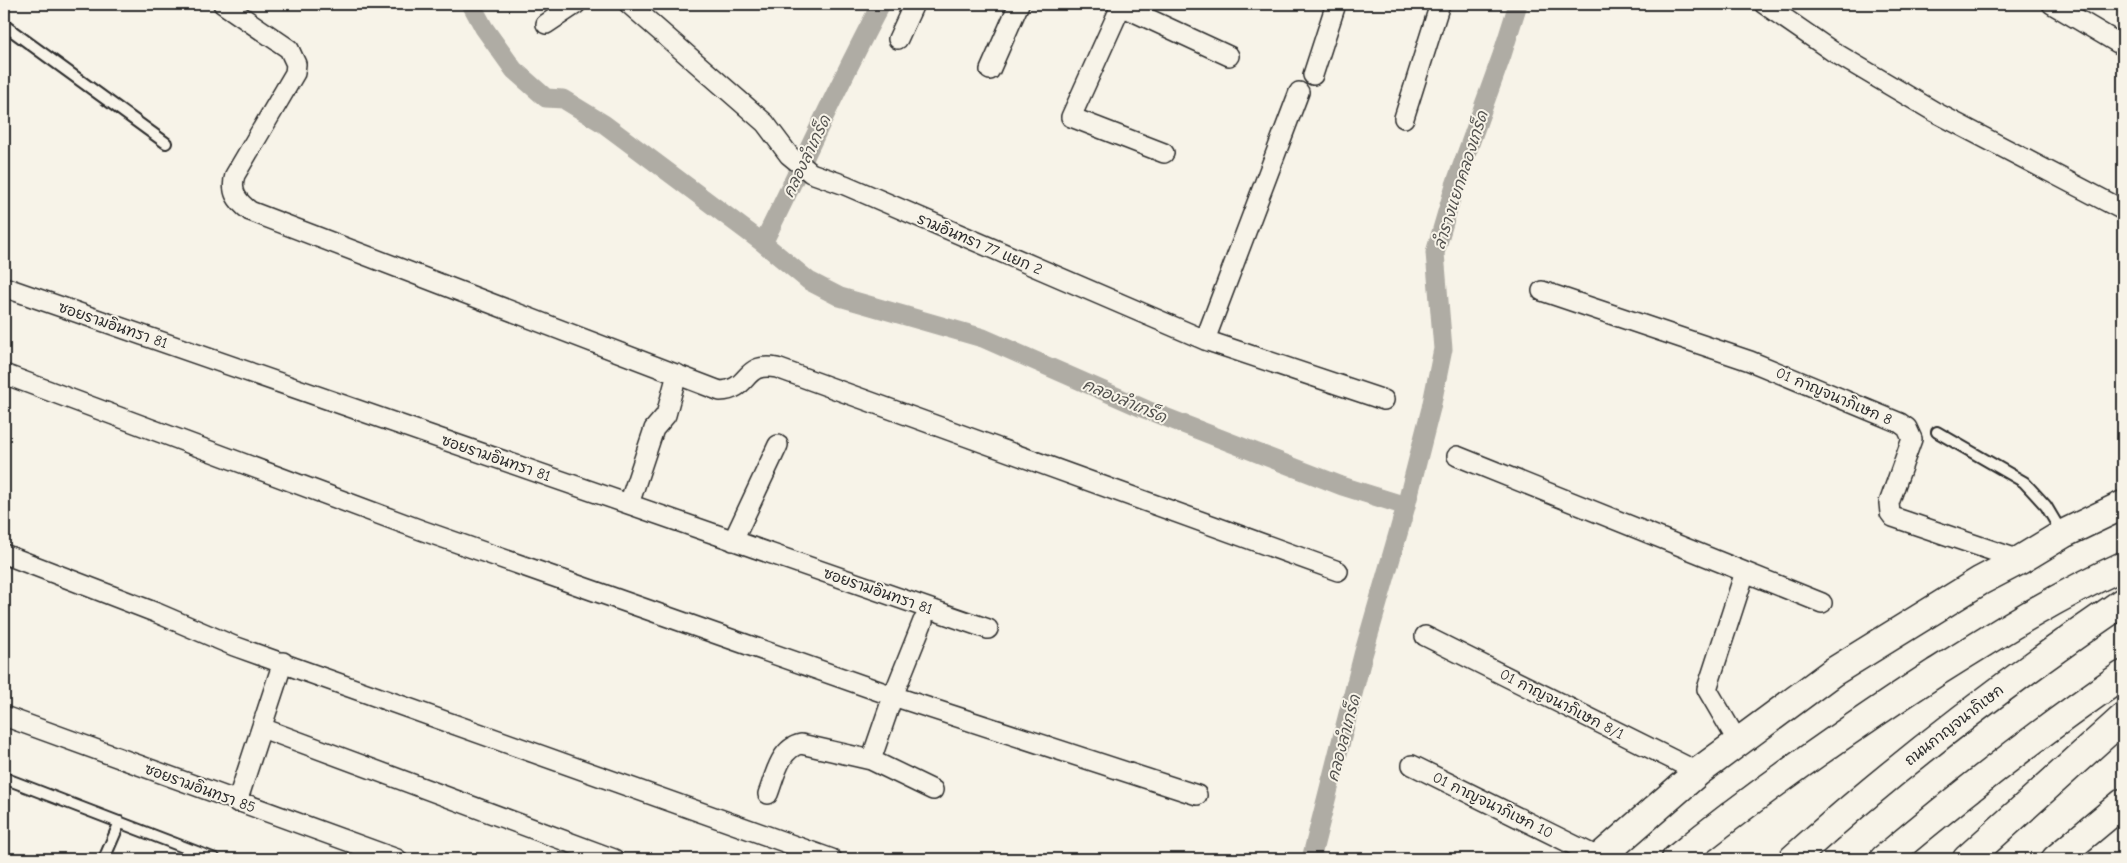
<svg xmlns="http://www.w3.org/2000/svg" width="2127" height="863" font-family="'Comic Neue','Playpen Sans Thai',sans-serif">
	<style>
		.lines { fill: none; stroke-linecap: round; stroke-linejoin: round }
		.canal { stroke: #afaca4; stroke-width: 19 }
		.service-casing { stroke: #2b2b2b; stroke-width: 14 }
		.minor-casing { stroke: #2b2b2b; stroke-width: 22 }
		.secondary-casing { stroke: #2b2b2b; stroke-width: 31 }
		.motorway-casing { stroke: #2b2b2b; stroke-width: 31 }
		.service { stroke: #f7f3e8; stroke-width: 10 }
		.minor { stroke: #f7f3e8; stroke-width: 19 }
		.secondary { stroke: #f7f3e8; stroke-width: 28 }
		.motorway { stroke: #f7f3e8; stroke-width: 28 }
		.labels { text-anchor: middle; stroke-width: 4; stroke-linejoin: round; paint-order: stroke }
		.street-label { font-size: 15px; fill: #2b2b2b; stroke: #f7f3e8 }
		.water-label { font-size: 16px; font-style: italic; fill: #53524f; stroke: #f7f3e8 }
	</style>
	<rect width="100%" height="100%" fill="#f7f3e8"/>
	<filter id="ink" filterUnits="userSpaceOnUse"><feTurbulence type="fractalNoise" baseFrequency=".02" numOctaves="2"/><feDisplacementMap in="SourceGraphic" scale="10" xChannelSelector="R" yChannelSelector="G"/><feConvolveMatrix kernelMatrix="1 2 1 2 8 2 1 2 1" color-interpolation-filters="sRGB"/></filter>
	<g filter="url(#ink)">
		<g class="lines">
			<path class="canal" d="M471 4 484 28 514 70 546 98 563 99 604 124 763 243
				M881 4C839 82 803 163 763 243L809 281 840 297 983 338 1147 410 1342 486 1406 506 1363 655 1311 859
				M1406 506 1431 408 1443 349 1435 253 1455 185 1502 55 1518 4"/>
			<g class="service-casing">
				<path id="service" d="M4 25 166 143
					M1937 432 2024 482 2046 506 2062 533
					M4 778 215 859
					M104 859 120 822"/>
			</g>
			<g class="minor-casing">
				<path id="minor" d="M223 4 289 49 296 64 295 73 235 175C230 192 237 201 250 211L720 391C751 390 742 361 777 368L1338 571
					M629 4 765 123 789 155 811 173 845 185 1205 340 1384 400
					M1122 4 1071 117 1164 153
					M1764 4 1832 51 1935 112 2123 210
					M2052 4 2123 46
					M1121 6 1229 56
					M546 24 576 4
					M898 39 914 4
					M990 70 1019 4
					M1313 75 1336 4
					M1404 118 1440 4
					M4 287 988 629
					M1542 291 1750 361 1900 423 1907 428 1912 439 1889 503 1890 513 1893 517 2020 560
					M1205 340 1299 92
					M4 374 421 530 893 696 1197 795
					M1457 456 1745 572 1707 689 1738 742
					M629 504 654 429 666 415 677 374
					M733 541 778 445
					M4 554 157 613 234 646 832 859
					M1745 572 1822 603
					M1425 636 1698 772
					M4 716 397 859
					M262 728 614 859
					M871 760 893 696 923 621
					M1412 765 1600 858
					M768 794C775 776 780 748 801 744L871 760 933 790
					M237 802 283 662"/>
			</g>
			<g class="secondary-casing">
				<path id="secondary" d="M1598 859 1698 772 1833 672 1980 581 2020 560 2063 534 2123 505
					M2056 859 2123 803"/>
			</g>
			<g class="motorway-casing">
				<path id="motorway" d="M1676 859C1758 792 1846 731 1935 673 1997 634 2057 596 2123 566
					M1793 859C1897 765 2008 681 2123 602
					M1884 859C1961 794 2040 732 2123 675
					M1967 859 2123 718"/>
			</g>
			<use href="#service" class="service"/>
			<use href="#minor" class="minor"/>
			<use href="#secondary" class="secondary"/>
			<use href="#motorway" class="motorway"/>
		</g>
	</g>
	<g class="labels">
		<g class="street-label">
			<text transform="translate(980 244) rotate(23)" y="5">รามอินทรา 77 แยก 2</text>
			<text transform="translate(113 325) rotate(19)" y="5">ซอยรามอินทรา 81</text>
			<text transform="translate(1834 396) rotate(23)" y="5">01 กาญจนาภิเษก 8</text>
			<text transform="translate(496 458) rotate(19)" y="5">ซอยรามอินทรา 81</text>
			<text transform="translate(878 591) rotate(19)" y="5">ซอยรามอินทรา 81</text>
			<text transform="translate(1562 704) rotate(27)" y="5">01 กาญจนาภิเษก 8/1</text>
			<text transform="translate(1954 725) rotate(-38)" y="5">ถนนกาญจนาภิเษก</text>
			<text transform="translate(200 788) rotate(20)" y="5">ซอยรามอินทรา 85</text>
			<text transform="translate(1493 805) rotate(26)" y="5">01 กาญจนาภิเษก 10</text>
		</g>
		<g class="water-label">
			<text transform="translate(806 156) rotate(-64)" y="6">คลองลำเกร็ด</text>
			<text transform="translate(1460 180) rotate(-72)" y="6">ลำรางแยกคลองเกร็ด</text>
			<text transform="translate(1125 400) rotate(23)" y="6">คลองลำเกร็ด</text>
			<text transform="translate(1343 738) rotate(-75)" y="6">คลองลำเกร็ด</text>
		</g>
	</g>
	<rect width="2127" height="863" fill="none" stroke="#f7f3e8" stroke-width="20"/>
	<rect x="10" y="10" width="2107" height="843" fill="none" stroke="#2b2b2b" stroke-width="2" filter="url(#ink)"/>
</svg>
